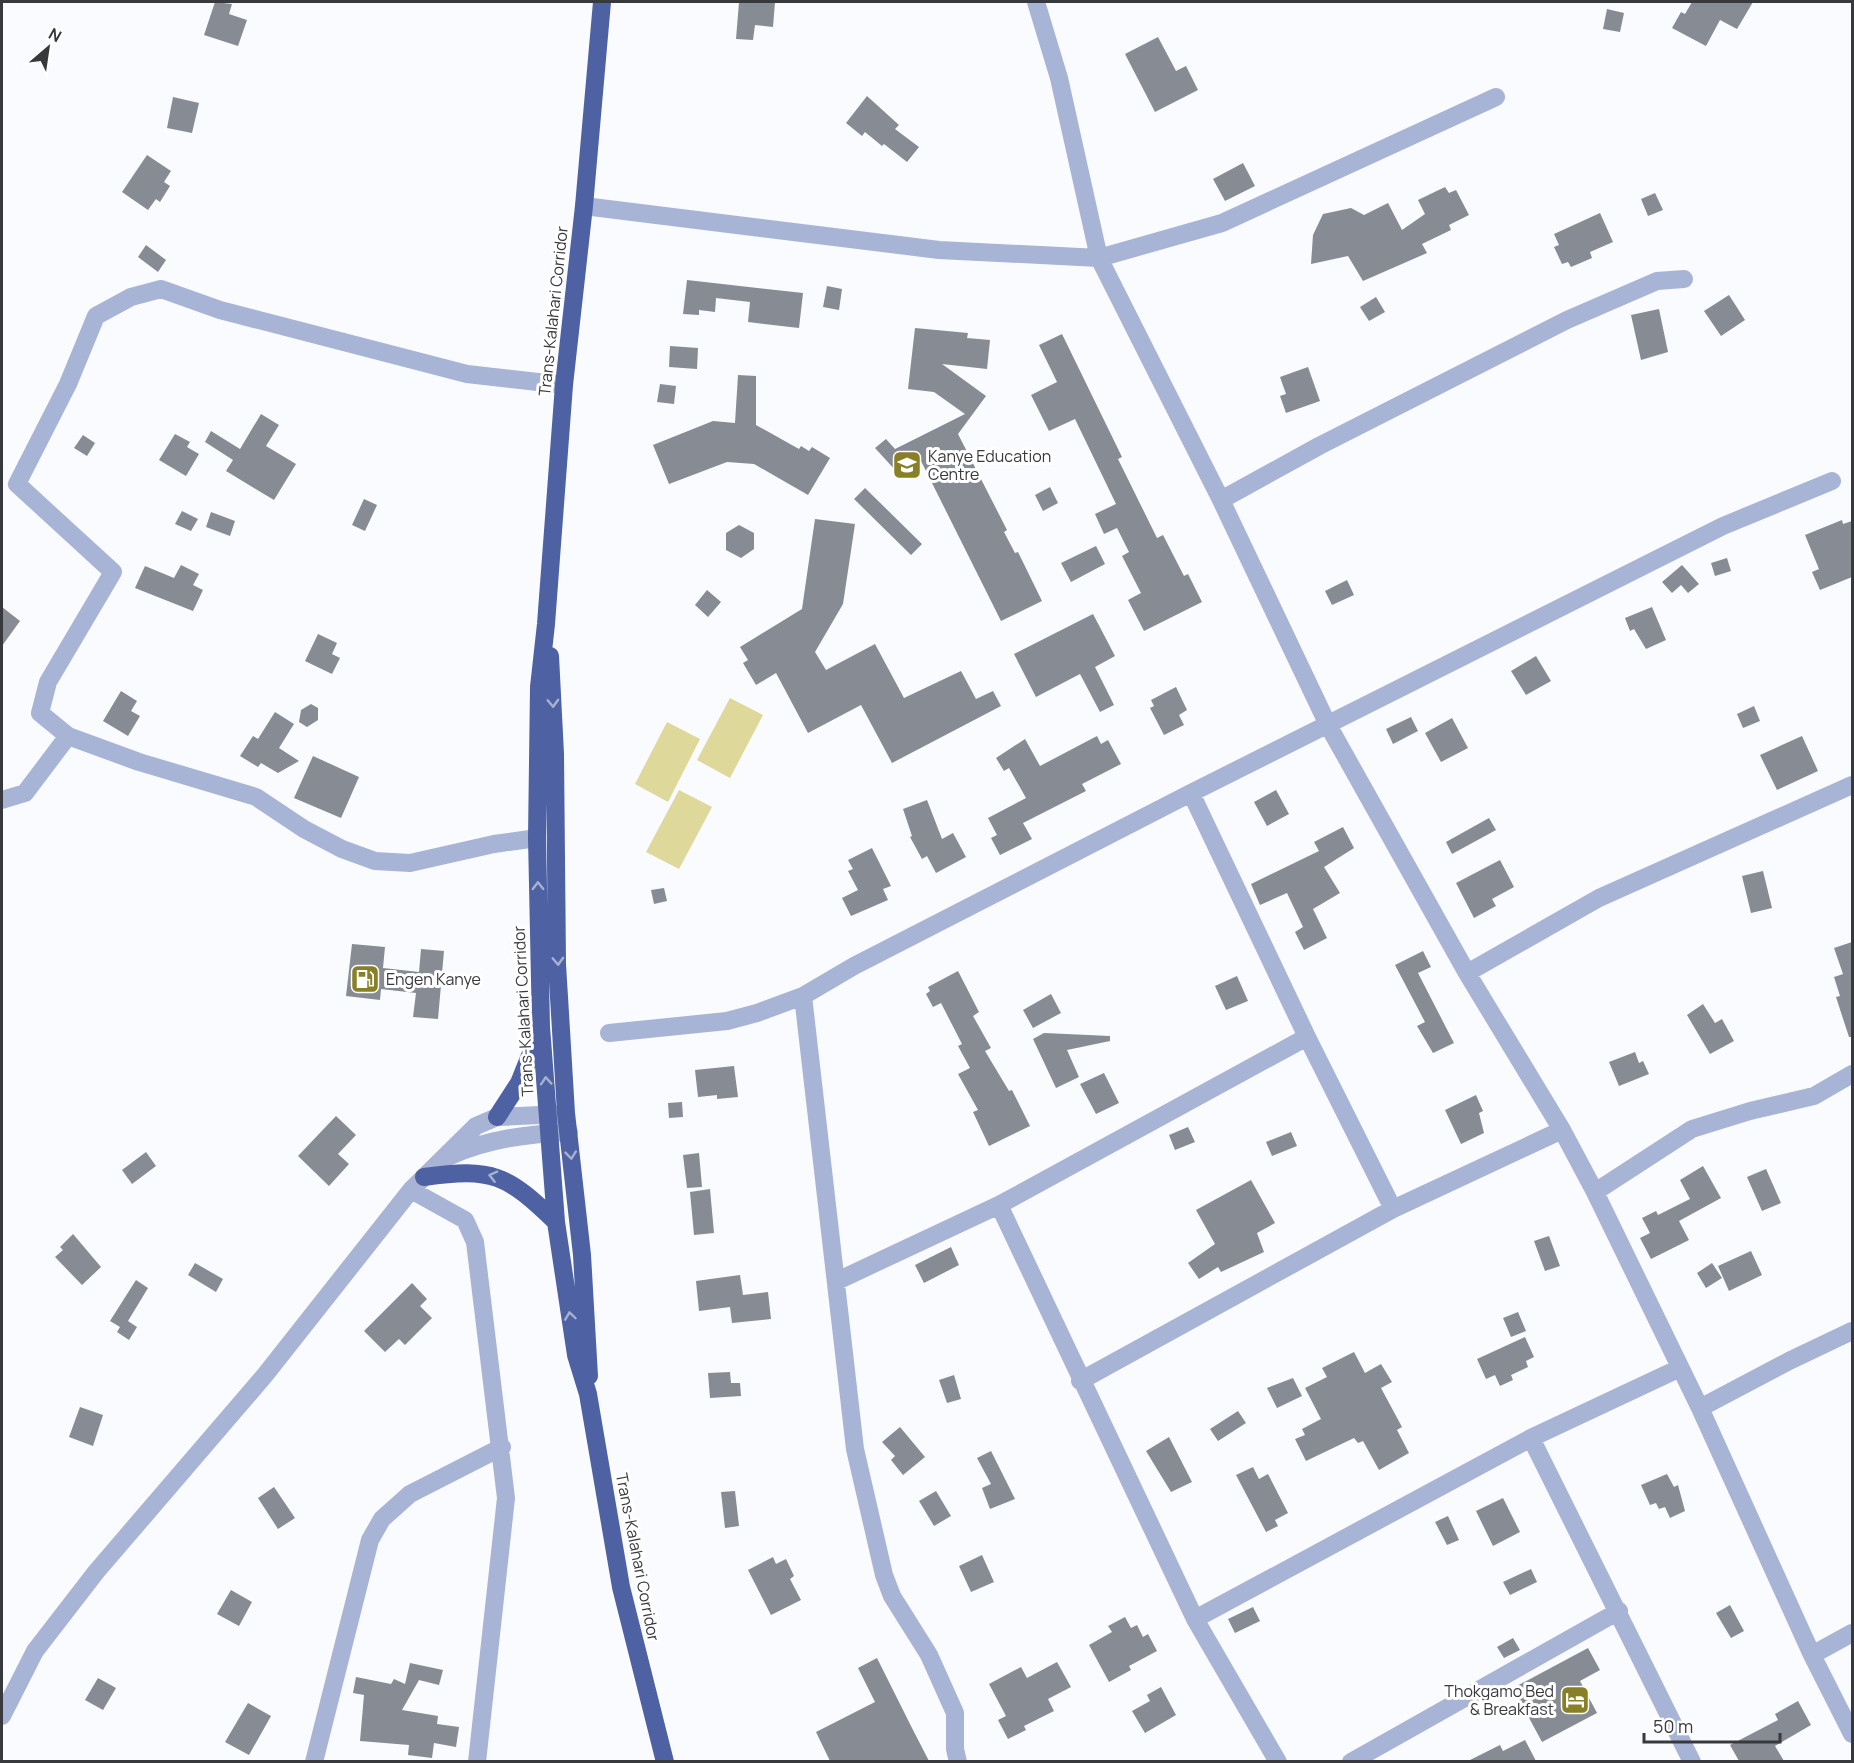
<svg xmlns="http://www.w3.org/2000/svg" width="1854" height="1763" font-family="Manrope,sans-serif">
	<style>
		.park { fill: #ded89b }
		.building { fill: #878b93 }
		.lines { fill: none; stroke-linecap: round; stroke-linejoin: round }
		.minor { stroke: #a8b4d5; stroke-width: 18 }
		.highway { stroke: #4e62a3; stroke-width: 18 }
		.oneway { stroke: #a6b0d1 }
		.labels { text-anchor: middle; stroke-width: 6; stroke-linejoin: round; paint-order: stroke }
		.street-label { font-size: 16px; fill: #38393d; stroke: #fff }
		.poi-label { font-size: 16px; fill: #38393d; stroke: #fff; text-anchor: start }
	</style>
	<rect width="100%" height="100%" fill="#f9fbff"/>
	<path class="park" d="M730 698 763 715 730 778 697 760Z
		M667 722 700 739 668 802 635 784Z
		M679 790 712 807 679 869 646 852Z"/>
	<path class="building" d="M215 2 232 4 229 14 247 20 238 46 204 35Z
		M739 2H775L773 27 755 25 753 40 736 39Z
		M1692 2H1753L1737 29 1720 20 1706 46 1672 28 1681 12 1685 14Z
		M1607 9 1624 13 1620 32 1603 29Z
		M1158 37 1176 71 1186 66 1198 90 1155 112 1125 54Z
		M867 96 899 125 895 129 919 147 907 162 884 144 882 146 865 132 862 136 846 123Z
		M173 97 199 103 192 133 167 128Z
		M147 155 171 171 164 182 170 186 160 202 156 199 148 210 122 192Z
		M1243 163 1255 186 1225 201 1213 179Z
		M1445 187 1449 193 1456 190 1469 215 1449 225 1451 230 1422 244 1427 253 1363 281 1348 256 1311 264 1313 235 1323 214 1351 208 1364 215 1388 203 1402 230 1425 214 1418 200Z
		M1655 193 1663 210 1648 216 1641 199Z
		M1600 213 1613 242 1590 252 1592 258 1571 267 1568 262 1562 264 1554 247 1559 245 1554 234Z
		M146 245 166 260 158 272 138 257Z
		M687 280 803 293 799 328 748 322 750 302 716 298 715 312 699 310V315L683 314Z
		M827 286 842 289 839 310 823 307Z
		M1729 295 1745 320 1721 336 1704 311Z
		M1376 297 1385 312 1369 321 1360 307Z
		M1659 309 1668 352 1641 360 1631 315Z
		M915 328 968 333 967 338 990 340 987 369 942 364 986 396 958 434 1007 530 1004 532 1015 553 1018 552 1042 601 1001 621 917 453 896 471 875 448 886 439 895 449 965 414 934 392 908 389Z
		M1062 334 1122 457 1118 459 1157 538 1163 535 1184 576 1188 574 1202 602 1144 631 1128 600 1141 593 1122 556 1129 552 1117 528 1104 534 1095 514 1116 504 1075 419 1049 431 1031 395 1057 382 1039 345Z
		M670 346 698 348 697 369 669 367Z
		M1308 367 1320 401 1286 413 1280 396 1286 394 1280 377Z
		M738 375 756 376V425L799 449 801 446 809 451 812 447 830 458 808 495 754 464 727 462 669 484 653 445 713 421 735 423Z
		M660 384 676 386 674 404 657 402Z
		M261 414 279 425 266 446 296 464 274 500 226 471 233 460 205 442 211 431 240 449Z
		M175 434 190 442 187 447 199 454 186 476 159 460Z
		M83 435 95 443 87 456 74 448Z
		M1050 487 1058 503 1043 511 1035 495Z
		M865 488 922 544 911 555 854 499Z
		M364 499 377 505 365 531 352 525Z
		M182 511 198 519 191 531 175 524Z
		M211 512 235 521 230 536 206 527Z
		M815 519 855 524 843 604 815 652 826 670 875 644 904 698 961 671 976 699 993 691 1001 706 892 763 861 705 808 733 776 673 756 685 743 663 748 660 740 647 802 609Z
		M1842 520 1843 524 1852 521V577L1820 590 1812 572 1819 569 1805 535Z
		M739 525 754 533V549L741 558 726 550V533Z
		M1096 546 1105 564 1071 582 1061 563Z
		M1727 558 1731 571 1715 576 1711 563Z
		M181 565 199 574 193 585 203 590 193 611 135 588 145 566 174 578Z
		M1682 565 1699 584 1688 593 1681 585 1672 593 1662 582Z
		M1347 580 1354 595 1332 605 1325 591Z
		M707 590 721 602 708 617 695 605Z
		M2 607 20 621 2 646Z
		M1652 607 1666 640 1646 649 1634 629 1630 631 1625 618Z
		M1093 614 1115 656 1095 667 1114 705 1100 712 1080 674 1036 697 1014 654Z
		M318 634 337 643 332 654 340 658 332 674 305 661Z
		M1536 656 1551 681 1526 695 1511 671Z
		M1176 687 1187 710 1179 715 1184 725 1164 735 1150 708 1154 706 1151 700Z
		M121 691 137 701 131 711 140 716 128 736 103 721Z
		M311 704 318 708V720L307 727 299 722 301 710Z
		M1754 706 1760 721 1743 728 1737 714Z
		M275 712 294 724 279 748 299 761 278 773 261 763 258 767 240 756 253 736 258 739Z
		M1411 717 1418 731 1393 744 1386 729Z
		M1452 718 1468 748 1441 762 1425 733Z
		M1097 736 1101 744 1108 740 1121 764 1082 784 1086 791 1023 823 1032 839 1000 855 991 838 997 835 988 818 1026 798 1009 768 1004 771 996 758 1025 739 1040 766Z
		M1802 736 1818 771 1777 790 1760 755Z
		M313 756 359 777 341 818 294 798Z
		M1276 790 1289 814 1267 826 1254 802Z
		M927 800 942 839 953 833 966 857 936 873 927 856 922 859 910 837 912 836 903 809Z
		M1489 818 1496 830 1452 854 1446 842Z
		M1343 827 1354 848 1324 867 1340 893 1313 909 1327 938 1304 950 1295 932 1303 927 1287 893 1260 905 1251 884 1319 851 1314 842Z
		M872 848 891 886 883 889 888 900 851 916 842 898 858 890 848 871 853 869 848 860Z
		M1500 860 1514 887 1492 899 1496 906 1474 918 1456 883Z
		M1763 871 1772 908 1751 913 1742 876Z
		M664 888 667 901 654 904 651 890Z
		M1852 942V1037H1849L1836 997 1840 996 1834 977 1843 974 1834 948Z
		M352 944 385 947 383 968 419 972 421 949 444 951 438 1019 413 1017 416 993 381 989 380 1000 346 996Z
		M1423 951 1431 967 1418 973 1454 1043 1433 1053 1417 1026 1425 1022 1395 965Z
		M958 971 979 1012 973 1016 991 1048 985 1051 1009 1091 1012 1090 1030 1126 989 1146 973 1112 978 1110 958 1074 970 1068 958 1046 962 1044 941 1003 933 1007 926 994 930 991 928 987Z
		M1237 976 1248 1001 1226 1010 1215 986Z
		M1051 994 1061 1013 1033 1028 1023 1010Z
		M1703 1004 1715 1023 1722 1019 1734 1041 1710 1054 1687 1015Z
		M1044 1033 1110 1036V1041L1067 1050 1079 1077 1056 1088 1033 1039Z
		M1635 1052 1639 1063 1643 1061 1649 1074 1619 1086 1609 1062Z
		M734 1066 738 1097 717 1099V1095L698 1097 695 1070Z
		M1104 1073 1119 1103 1096 1114 1080 1084Z
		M1476 1095 1483 1111 1479 1113 1484 1133 1461 1144 1445 1110Z
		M682 1102 683 1117 669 1118 668 1103Z
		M336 1116 356 1135 338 1154 349 1164 329 1186 298 1156Z
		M1188 1127 1195 1142 1175 1150 1169 1135Z
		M1291 1132 1297 1146 1272 1156 1266 1142Z
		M146 1152 156 1166 132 1184 122 1170Z
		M699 1153 702 1187 687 1188 683 1155Z
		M1703 1166 1721 1198 1679 1221 1689 1240 1651 1259 1640 1238 1650 1233 1642 1218 1656 1211 1658 1215 1690 1199 1680 1180Z
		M1766 1169 1781 1203 1762 1211 1747 1177Z
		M1251 1180 1275 1223 1257 1233 1264 1252 1221 1272 1218 1267 1199 1279 1188 1263 1215 1244 1196 1210Z
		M710 1189 714 1233 694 1235 690 1192Z
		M73 1234 101 1267 82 1285 55 1257 63 1250 60 1247Z
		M1549 1236 1560 1266 1545 1271 1534 1241Z
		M951 1247 959 1265 924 1283 915 1265Z
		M1751 1251 1762 1275 1729 1291 1718 1266Z
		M195 1263 223 1279 216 1292 188 1275Z
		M1712 1263 1722 1278 1706 1288 1697 1273Z
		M740 1275 743 1295 768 1292 771 1319 732 1323 730 1307 699 1311 696 1281Z
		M136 1280 148 1288 128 1321 137 1327 129 1340 117 1332 120 1327 110 1321Z
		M412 1283 427 1299 420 1306 432 1318 405 1345 399 1339 385 1352 364 1331Z
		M1518 1312 1526 1331 1511 1337 1503 1318Z
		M1525 1337 1534 1357 1526 1361 1528 1367 1511 1375 1513 1380 1500 1386 1495 1375 1486 1379 1477 1359Z
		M1354 1352 1365 1373 1381 1364 1392 1382 1381 1388 1402 1427 1397 1430 1409 1453 1379 1470 1363 1441 1358 1443 1354 1438 1306 1461 1295 1439 1305 1435 1302 1429 1321 1419 1305 1388 1327 1377 1322 1368Z
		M730 1372 731 1383H740L741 1396 710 1398 708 1373Z
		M954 1375 961 1399 947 1403 939 1380Z
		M1293 1378 1302 1396 1277 1408 1267 1388Z
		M80 1407 103 1415 93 1446 69 1437Z
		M1238 1411 1246 1423 1218 1441 1210 1429Z
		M900 1427 925 1457 903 1475 891 1460 895 1456 882 1442Z
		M1169 1437 1192 1482 1171 1492 1146 1451Z
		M991 1451 1015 1499 990 1509 982 1488 991 1484 977 1458Z
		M1253 1467 1259 1479 1268 1474 1288 1513 1275 1520 1278 1526 1266 1532 1236 1475Z
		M1667 1474 1674 1487 1678 1485 1685 1511 1670 1518 1665 1507 1659 1509 1656 1503 1650 1505 1641 1485Z
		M274 1487 295 1518 278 1529 258 1498Z
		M735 1491 739 1526 725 1528 721 1492Z
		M936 1491 951 1516 934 1526 919 1501Z
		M1503 1498 1520 1532 1493 1546 1476 1511Z
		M1448 1516 1459 1540 1447 1545 1435 1522Z
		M982 1555 994 1582 971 1592 959 1566Z
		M773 1557 776 1564 786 1559 794 1576 790 1579 801 1600 771 1615 748 1570Z
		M1531 1569 1537 1582 1510 1595 1503 1582Z
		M231 1590 252 1602 239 1626 217 1614Z
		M1730 1605 1744 1631 1731 1638 1716 1613Z
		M1253 1607 1260 1621 1235 1633 1228 1619Z
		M1125 1617 1131 1628 1137 1625 1143 1637 1148 1634 1157 1651 1129 1666 1131 1670 1109 1682 1089 1645 1112 1632 1108 1626Z
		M1513 1638 1520 1650 1504 1658 1497 1647Z
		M1588 1648 1600 1670 1580 1681 1597 1713 1542 1742 1513 1688Z
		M877 1658 913 1730 929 1761H830L816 1732 875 1702 858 1668Z
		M1057 1662 1071 1687 1048 1699 1054 1711 1024 1726 1026 1730 1008 1739 998 1720 1006 1716 989 1684 1021 1667 1027 1678Z
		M410 1663 443 1670 439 1685 419 1680 402 1710 438 1716 437 1724 459 1727 456 1747 434 1743 432 1758 408 1755 409 1745 360 1741 364 1695 353 1693 356 1677 391 1684 394 1679 405 1684Z
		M98 1678 116 1688 103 1710 85 1700Z
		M1161 1687 1176 1715 1145 1733 1132 1711 1150 1701 1147 1695Z
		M1798 1701 1811 1725 1775 1746 1784 1761H1739L1730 1745 1778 1720 1775 1714Z
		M248 1703 271 1716 249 1755 225 1742Z
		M1525 1740 1536 1761H1468L1500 1745 1503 1751Z"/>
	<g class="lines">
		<path class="minor" d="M1036 2 1059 78 1099 258 1221 500 1328 725 1467 973 1562 1130 1595 1192 1700 1408 1812 1655 1852 1734
			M584 206 939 250 1099 258 1222 223 1496 97
			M1221 500 1319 446 1567 320 1657 281 1684 279
			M68 736 40 713 48 682 113 572 17 484 68 384 96 316 131 297 161 289 220 310 467 374 564 385
			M1191 793 1307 1037 1393 1209
			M2 800 25 793 68 736 139 762 256 797 304 829 342 849 375 861 410 863 494 844 537 838
			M1467 973 1599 898 1852 785
			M803 996 855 1449 884 1575 892 1596 929 1655 955 1713V1749L958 1762
			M609 1033 727 1021 757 1013 803 996 854 966 1191 793 1723 526 1832 481
			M450 1156C487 1139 528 1134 569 1132
			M411 1190 465 1220 475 1242 506 1498 477 1762
			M1595 1192 1692 1129 1750 1111 1814 1096 1852 1074
			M999 1205 1195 1619 1278 1762
			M837 1281 999 1205 1307 1037
			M1080 1381 1393 1209 1562 1130
			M1700 1408 1789 1361 1852 1331
			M1531 1438 1692 1762
			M1195 1619 1531 1438 1680 1368
			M1812 1655 1852 1633
			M2 1716 35 1651 96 1572 265 1375 411 1190 476 1126 497 1117 561 1114
			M314 1762 370 1540 382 1519 410 1494 502 1447
			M1351 1762 1619 1611"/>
		<path class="highway" d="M602 2 584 206 564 385 546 624 539 687 537 838 541 1027 556 1222 576 1355 588 1394 621 1587 665 1762
			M550 656 555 754 557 964 566 1113 582 1255 589 1376
			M497 1117 519 1083 539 1033
			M424 1177C493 1167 507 1175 556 1222"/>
	</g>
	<defs><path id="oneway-chevron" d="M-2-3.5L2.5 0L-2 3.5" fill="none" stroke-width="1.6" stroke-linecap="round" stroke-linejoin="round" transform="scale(1.5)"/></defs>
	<g class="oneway">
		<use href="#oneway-chevron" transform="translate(553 703) rotate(88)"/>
		<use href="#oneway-chevron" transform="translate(538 886) rotate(-91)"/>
		<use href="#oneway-chevron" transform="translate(558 961) rotate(88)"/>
		<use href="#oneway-chevron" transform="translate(546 1081) rotate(-94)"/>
		<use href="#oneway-chevron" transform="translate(571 1155) rotate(84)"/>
		<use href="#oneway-chevron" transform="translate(493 1176) rotate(-166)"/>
		<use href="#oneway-chevron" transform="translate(570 1316) rotate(-98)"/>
	</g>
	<defs>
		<g id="school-square" transform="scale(1.5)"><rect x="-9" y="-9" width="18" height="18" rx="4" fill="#887f26" stroke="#fff"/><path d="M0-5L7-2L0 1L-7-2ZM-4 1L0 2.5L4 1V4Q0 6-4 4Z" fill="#fff"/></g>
		<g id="fuel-square" transform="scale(1.5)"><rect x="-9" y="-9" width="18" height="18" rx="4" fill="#887f26" stroke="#fff"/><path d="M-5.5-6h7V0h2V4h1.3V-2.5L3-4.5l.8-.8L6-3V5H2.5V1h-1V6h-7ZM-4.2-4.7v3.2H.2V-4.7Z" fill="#fff"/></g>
		<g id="hotel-square" transform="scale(1.5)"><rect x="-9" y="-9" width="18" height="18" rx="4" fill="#887f26" stroke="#fff"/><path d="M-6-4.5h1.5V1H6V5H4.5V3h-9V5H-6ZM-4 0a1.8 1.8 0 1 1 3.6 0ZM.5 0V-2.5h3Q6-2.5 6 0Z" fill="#fff"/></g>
	</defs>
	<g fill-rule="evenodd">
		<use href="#school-square" x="907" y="465"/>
		<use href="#fuel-square" x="365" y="979"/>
		<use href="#hotel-square" x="1575" y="1700"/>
	</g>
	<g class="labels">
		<g class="street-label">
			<text transform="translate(553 311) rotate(-84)" y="6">Trans-Kalahari Corridor</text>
			<text transform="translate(523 1011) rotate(-93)" y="6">Trans-Kalahari Corridor</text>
			<text transform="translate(638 1557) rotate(79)" y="6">Trans-Kalahari Corridor</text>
		</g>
		<g class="poi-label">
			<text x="928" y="462">Kanye Education<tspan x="928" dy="18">Centre</tspan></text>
			<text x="386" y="985">Engen Kanye</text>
			<text x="1554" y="1697" text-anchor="end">Thokgamo Bed<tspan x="1554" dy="18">&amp; Breakfast</tspan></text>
		</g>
	</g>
	<rect width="1854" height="1763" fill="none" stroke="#38393d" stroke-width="6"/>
	<g transform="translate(48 48) rotate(29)" stroke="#ffffff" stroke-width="4.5" paint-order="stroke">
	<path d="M0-4.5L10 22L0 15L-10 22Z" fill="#38393d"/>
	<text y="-9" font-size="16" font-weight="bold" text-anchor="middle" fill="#38393d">N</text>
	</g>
	<path d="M1644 1733v9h136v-9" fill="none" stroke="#38393d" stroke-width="3"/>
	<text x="1653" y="1733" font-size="18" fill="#38393d" stroke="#ffffff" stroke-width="4.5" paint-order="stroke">50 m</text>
</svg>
